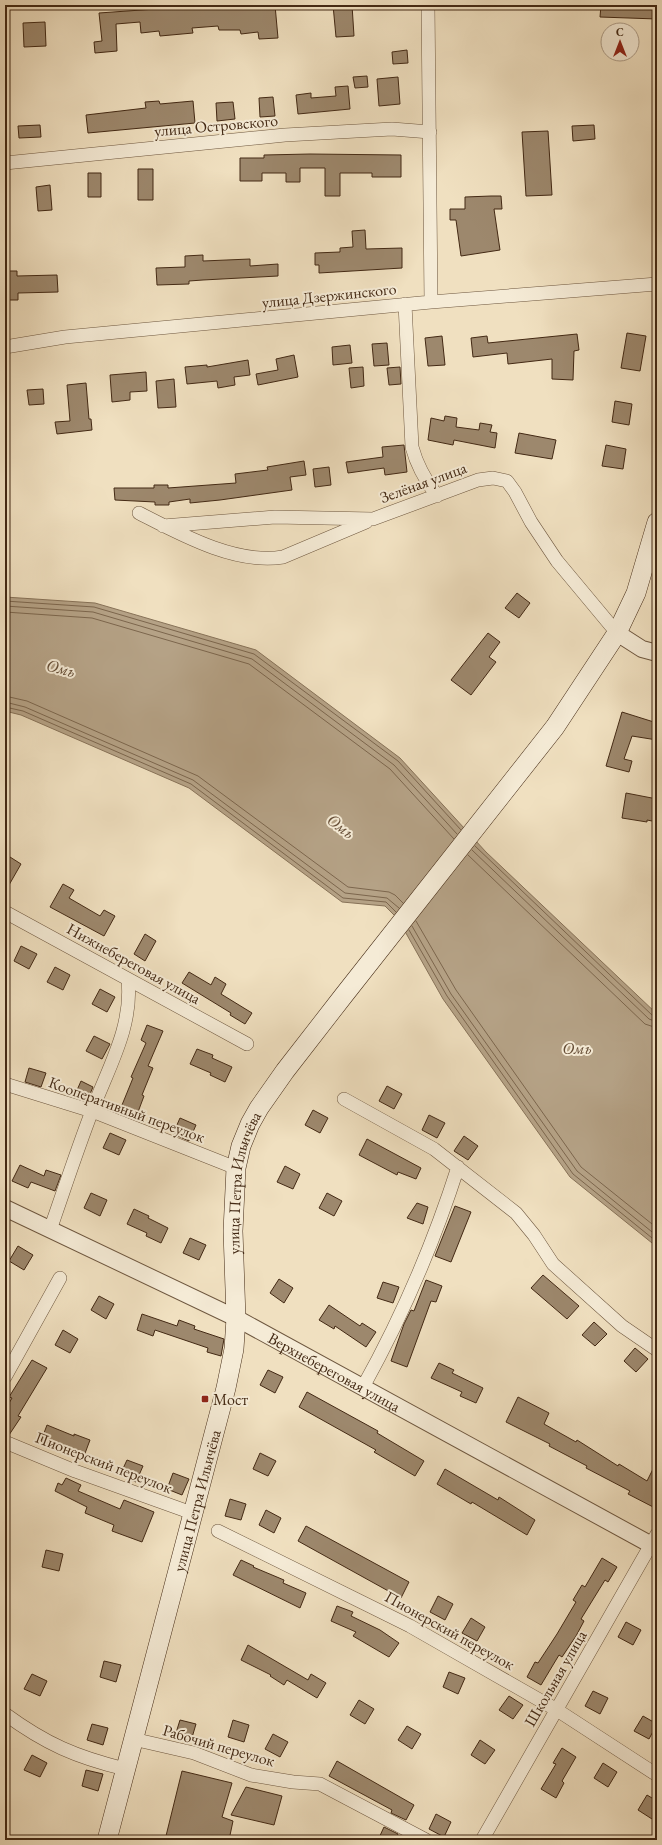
<svg xmlns="http://www.w3.org/2000/svg" width="662" height="1845" font-family="'EB Garamond',serif">
	<style>
		.water { fill: #b5a286; stroke: #877258 }
		.lines { fill: none; stroke-linecap: round; stroke-linejoin: round }
		.shore { stroke: #7c664d; stroke-width: 1 }
		.building { fill: #9d886d; stroke: #432914 }
		.minor-casing { stroke: #6e573f; stroke-width: 14 }
		.tertiary-casing { stroke: #6e573f; stroke-width: 18 }
		.secondary-casing { stroke: #432914; stroke-width: 20 }
		.minor { stroke: #f5ebd6; stroke-width: 13 }
		.tertiary { stroke: #f5ebd6; stroke-width: 16 }
		.secondary { stroke: #f5ebd6; stroke-width: 19 }
		.poi-dot { fill: #8f2418; stroke: #f5ebd6; stroke-width: 1.5 }
		.labels { text-anchor: middle; stroke-width: 4; stroke-linejoin: round; paint-order: stroke }
		.street-label { font-size: 16px; fill: #432914; stroke: #f5ebd6 }
		.poi-label { font-size: 16px; fill: #432914; stroke: #f5ebd6; text-anchor: start }
		.water-label { font-size: 17px; font-style: italic; fill: #654d36; stroke: #f5ebd6 }
	</style>
	<rect width="100%" height="100%" fill="#f0e0c0"/>
	<filter id="stains"><feTurbulence type="fractalNoise" baseFrequency=".005" numOctaves="4"/><feColorMatrix values="0 0 0 0 .2 0 0 0 0 .09 0 0 0 0 .02 0 0 0 .5 -.17"/></filter>
	<radialGradient id="worn" r=".72"><stop offset=".6" stop-color="#630" stop-opacity="0"/><stop offset="1" stop-color="#630" stop-opacity=".3"/></radialGradient>
	<path class="water" d="M5 597 95 603 256 650 400 758 486 852 657 1014V1247L570 1177 443 999 398 919 385 906 342 902 189 788 21 715 5 711Z"/>
	<g class="lines">
		<path class="shore" d="M5 601 94 607 254 654 398 761 461 830
			M5 606 93 612 252 659 394 765 457 834
			M5 612 92 618 249 664 390 769 454 839
			M5 696 27 701 198 776 348 887 389 892 395 895 403 903
			M5 702 25 707 193 780 345 893 387 898 399 908
			M5 707 23 711 191 784 343 898 386 902 396 912
			M475 846 653 1016 657 1017
			M472 850 649 1019 657 1022
			M468 855 645 1024 657 1028
			M416 921 456 990 581 1167 657 1228
			M412 926 451 994 577 1171 657 1236
			M409 930 447 996 573 1174 657 1242"/>
	</g>
	<path class="building" d="M212 5H275L278 38 259 39 258 32 241 34 240 30H219L218 26 192 28 193 33 160 36 159 31 141 33 140 22 116 24 117 51 95 53 94 42 102 41 99 13Z
		M333 5H352L354 36 336 37Z
		M601 5H657V19L600 17Z
		M45 22 46 46 24 47 23 23Z
		M407 50 408 63 393 64 392 52Z
		M367 76 368 87 355 88 353 77Z
		M398 77 400 104 379 106 377 79Z
		M348 86 350 109 298 114 296 95 311 93V98L336 96 335 87Z
		M273 97 275 116 260 117 259 98Z
		M159 101 160 104 193 101 195 123 88 133 86 115 146 108 145 102Z
		M233 102 235 119 217 121 216 103Z
		M40 125 41 137 19 138 18 126Z
		M594 125 595 139 573 141 572 126Z
		M548 131 552 195 526 196 522 132Z
		M310 154 401 155V177H372V173H340V196H325V168H300V182H286V173H262V181H240V158H264V155Z
		M138 169H153V200H138Z
		M88 173H101V197H88Z
		M50 185 52 210 38 211 36 187Z
		M491 196H501L502 209H494L500 250 461 256 456 220H450V209H465V197Z
		M365 230 366 249 402 248V268L319 273V265H315V253L340 252V248L353 247 352 231Z
		M203 255V261L250 259V266L278 264V276L203 280 189 281V284L157 285 156 268 185 267V256Z
		M5 271H17V276L57 275 58 292 18 293V300H5Z
		M627 333 646 336 640 371 621 368Z
		M577 334 579 350 574 351 573 380 552 379V359L508 364 507 353 473 357 471 338 487 336 488 343Z
		M442 336 445 365 428 366 425 338Z
		M387 343 389 365 374 366 372 344Z
		M350 345 352 363 333 365 332 347Z
		M294 355 298 377 258 385 256 374 278 370 276 359Z
		M248 360 250 375 234 377 235 385 218 388 217 381 187 384 185 367 207 365V367Z
		M363 367 364 386 351 388 349 368Z
		M400 367 401 384 389 385 387 368Z
		M146 372 147 391 130 392V400L112 402 110 375Z
		M174 379 176 407 158 408 156 381Z
		M86 383 89 419H91L92 430 57 434 55 422 70 421 67 385Z
		M43 389 44 404 29 405 27 390Z
		M615 401 632 404 629 425 612 422Z
		M445 416 457 418 456 427 479 430 480 423 492 425 490 432 497 433 495 448 454 440 453 445 428 440 431 418 444 421Z
		M519 433 556 440 552 459 515 453Z
		M404 445 407 472 385 475 384 468 348 473 346 462 383 457 382 447Z
		M606 445 626 449 623 469 602 466Z
		M304 461 306 475 290 477 292 490 220 500 190 503V499L169 502V505H155V502L115 500 114 488H154V485H168V488L236 483 235 474 268 470 267 467Z
		M329 467 331 485 315 487 313 469Z
		M517 593 530 603 519 618 505 608Z
		M488 633 500 642 489 657 496 662 471 695 451 680Z
		M622 712 657 723V740L632 736 624 759 632 761 629 772 606 766Z
		M626 793 657 799V822L647 820V822L622 818Z
		M10 857 21 864 5 892V866Z
		M63 884 74 890 69 898 100 916 104 910 115 916 104 936 50 907Z
		M145 934 156 941 145 961 134 954Z
		M21 946 37 954 29 969 14 961Z
		M55 967 70 975 63 990 47 982Z
		M189 972 211 985 215 977 226 984 221 994 252 1013 245 1024 230 1015 231 1013 182 983Z
		M100 989 115 997 107 1012 92 1004Z
		M147 1025 163 1031 148 1066 153 1068 142 1095 144 1096 138 1112 122 1105 133 1078 131 1077 146 1043 141 1040Z
		M94 1036 110 1044 102 1059 86 1051Z
		M197 1049 213 1055 212 1058 232 1067 225 1082 210 1075 211 1073 190 1064Z
		M29 1068 46 1073 41 1087 25 1082Z
		M81 1081 93 1087 87 1101 74 1097Z
		M387 1086 402 1094 394 1109 379 1101Z
		M313 1110 328 1118 320 1133 305 1125Z
		M429 1115 445 1123 437 1138 422 1130Z
		M180 1118 196 1125 189 1141 173 1134Z
		M110 1133 126 1140 119 1155 103 1148Z
		M464 1136 478 1146 468 1160 454 1151Z
		M367 1139 421 1168 416 1179 398 1172 397 1175 359 1155Z
		M20 1165 44 1176 46 1170 61 1175 55 1191 31 1182 28 1188 12 1181Z
		M285 1166 300 1174 293 1189 277 1182Z
		M91 1193 107 1200 100 1216 84 1208Z
		M327 1193 342 1201 334 1216 319 1208Z
		M417 1203 428 1207 423 1224 407 1218Z
		M455 1206 471 1212 451 1262 435 1256Z
		M134 1209 149 1216 148 1218 168 1228 161 1243 146 1236 147 1233 127 1224Z
		M190 1238 206 1245 199 1260 183 1253Z
		M18 1246 33 1255 24 1270 9 1261Z
		M543 1275 579 1306 567 1319 531 1288Z
		M279 1279 293 1288 284 1303 270 1293Z
		M426 1280 442 1286 436 1302 431 1301 407 1367 391 1361 404 1324 411 1310 414 1311Z
		M383 1282 399 1287 393 1303 377 1298Z
		M99 1296 114 1304 106 1319 91 1310Z
		M329 1305 360 1326 362 1323 376 1332 366 1347 335 1326 334 1329 319 1320Z
		M142 1314 177 1326 179 1320 195 1326 194 1329 224 1339 221 1356 207 1352 208 1348 155 1330 153 1336 137 1330Z
		M594 1322 607 1334 595 1346 582 1335Z
		M63 1330 78 1339 70 1353 55 1345Z
		M635 1348 648 1359 636 1372 624 1361Z
		M32 1360 47 1368 18 1416 21 1417 9 1435 5 1434V1410L12 1398 9 1397Z
		M439 1363 454 1370 452 1373 483 1388 476 1403 460 1396 462 1392 431 1378Z
		M268 1370 283 1377 275 1393 260 1385Z
		M307 1392 378 1431 377 1433 424 1461 415 1476 374 1452 376 1450 299 1407Z
		M518 1397 549 1413 544 1424 576 1442 577 1440 618 1466 619 1464 647 1481 657 1461V1509L628 1494 630 1491 586 1468 587 1466 549 1446 550 1444 506 1422Z
		M47 1425 74 1436V1434L90 1440 84 1456 57 1445V1447L41 1441Z
		M260 1453 276 1461 268 1476 253 1469Z
		M127 1460 143 1466 136 1482 120 1475Z
		M445 1469 498 1500 499 1497 535 1520 527 1535 472 1502 471 1504 437 1484Z
		M173 1473 189 1479 182 1495 167 1489Z
		M66 1478 81 1485 78 1491 120 1509 124 1500 154 1512 142 1542 112 1531 114 1525 85 1513 87 1507 55 1491 58 1483 62 1485Z
		M230 1499 246 1504 241 1520 225 1516Z
		M266 1510 281 1518 274 1533 259 1525Z
		M306 1526 409 1582 401 1598 298 1541Z
		M46 1550 63 1554 59 1571 42 1567Z
		M602 1558 617 1567 608 1582 605 1580 581 1619 584 1621 576 1636 562 1657 559 1655 541 1685 527 1677 535 1662 538 1663 557 1634 576 1602 573 1600 582 1585 585 1587Z
		M241 1560 254 1566 253 1567 284 1580 283 1583 306 1593 300 1608 233 1575Z
		M438 1596 453 1604 445 1620 430 1612Z
		M337 1606 353 1612 351 1616 380 1630 399 1643 389 1657 353 1636 356 1632 331 1621Z
		M471 1618 485 1627 477 1641 462 1633Z
		M626 1622 641 1630 633 1645 618 1637Z
		M248 1645 308 1680 311 1674 326 1683 317 1698 287 1680 284 1685 270 1676 271 1675 241 1660Z
		M104 1661 121 1665 116 1682 100 1677Z
		M449 1672 465 1678 458 1694 443 1687Z
		M32 1674 47 1681 40 1696 24 1689Z
		M593 1691 608 1698 600 1714 585 1706Z
		M509 1696 523 1705 513 1719 499 1710Z
		M359 1700 374 1709 365 1724 350 1715Z
		M643 1716 657 1724 649 1739 634 1731Z
		M180 1720 196 1724 191 1741 175 1736Z
		M233 1720 249 1725 244 1742 228 1737Z
		M92 1724 108 1728 103 1745 87 1740Z
		M407 1726 421 1734 412 1749 398 1740Z
		M273 1734 288 1742 280 1757 265 1749Z
		M480 1740 495 1750 485 1764 471 1755Z
		M562 1748 576 1757 562 1781 564 1783 556 1798 541 1789 556 1764 553 1763Z
		M32 1755 47 1763 40 1777 24 1770Z
		M337 1761 414 1805 406 1820 391 1813 392 1810 329 1776Z
		M603 1763 617 1772 608 1787 594 1778Z
		M86 1770 103 1774 98 1791 82 1786Z
		M182 1771 232 1783 222 1817 233 1821 229 1840H165Z
		M246 1787 282 1796 274 1825 231 1815Z
		M647 1795 657 1801V1812L652 1819 638 1810Z
		M436 1814 451 1822 444 1837 429 1829Z
		M384 1827 398 1834 395 1840H378Z"/>
	<g class="lines">
		<g class="minor-casing">
			<path id="minor" d="M428 5 431 302
				M5 163 285 135 392 129 430 132
				M405 304 412 447C417 466 425 480 437 496
				M5 347 65 337 431 302 657 284
				M139 513C180 534 236 565 283 557L366 522
				M163 526 275 517 373 519 478 480 493 478 507 481 515 492 531 522 557 561 617 633
				M5 912 247 1044
				M5 1084 92 1111 236 1168
				M344 1099 434 1149 516 1213 534 1235 553 1264 622 1326 657 1350
				M50 1230C64 1190 77 1150 92 1111 108 1068 133 1027 128 980
				M5 1377 60 1278
				M363 1387C402 1317 434 1242 458 1167
				M5 1442 75 1471 192 1513
				M218 1531 410 1626 557 1710 657 1775
				M5 1714C46 1744 76 1757 125 1769
				M133 1739 194 1753 251 1775 293 1782 320 1784 426 1840
				M482 1840 657 1534"/>
		</g>
		<g class="tertiary-casing">
			<g id="tertiary">
				<path d="M617 633 642 649 657 653"/>
				<path id="s1" d="M5 1208 236 1318 657 1548"/>
			</g>
		</g>
		<g class="secondary-casing">
			<g id="secondary">
				<path id="s2" d="M107 1840 226 1388 234 1349 236 1318 233 1231 236 1168 241 1146 250 1124 259 1108 285 1071 344 995 555 727 617 633 636 593 657 522"/>
			</g>
		</g>
		<use href="#minor" class="minor"/>
		<use href="#tertiary" class="tertiary"/>
		<use href="#secondary" class="secondary"/>
	</g>
	<rect class="poi-dot" x="201" y="1395" width="8" height="8" rx="2"/>
	<g class="labels">
		<g class="street-label">
			<text transform="translate(216 125) rotate(-5)" y="6">улица Островского</text>
			<text transform="translate(329 295) rotate(-6)" y="6">улица Дзержинского</text>
			<text transform="translate(423 482) rotate(-20)" y="6">Зелёная улица</text>
			<text transform="translate(134 963) rotate(29)" y="6">Нижнебереговая улица</text>
			<text transform="translate(127 1109) rotate(20)" y="6">Кооперативный переулок</text>
			<text dy="6" stroke="none"><textPath href="#s2" startOffset="675">улица Петра Ильичёва</textPath></text>
			<text dy="6" stroke="none"><textPath href="#s1" startOffset="368">Верхнебереговая улица</textPath></text>
			<text transform="translate(104 1462) rotate(21)" y="6">Пионерский переулок</text>
			<text dy="6" stroke="none"><textPath href="#s2" startOffset="351">улица Петра Ильичёва</textPath></text>
			<text transform="translate(450 1630) rotate(29)" y="6">Пионерский переулок</text>
			<text transform="translate(555 1678) rotate(-60)" y="6">Школьная улица</text>
			<text transform="translate(219 1745) rotate(16)" y="6">Рабочий переулок</text>
		</g>
		<g class="poi-label">
			<text x="213" y="1405">Мост</text>
		</g>
		<g class="water-label">
			<text transform="translate(61 668) rotate(15)" y="6">Омь</text>
			<text transform="translate(341 826) rotate(37)" y="6">Омь</text>
			<text x="577" y="1054">Омь</text>
		</g>
	</g>
	<rect width="662" height="1845" fill="none" stroke="#f0e0c0" stroke-width="20"/>
	<rect x="6" y="6" width="650" height="1833" fill="none" stroke="#432914" stroke-width="2"/>
	<rect x="10" y="10" width="642" height="1825" fill="none" stroke="#432914"/>
	<g transform="translate(620 42)"><circle r="19" fill="#f5ebd6" stroke="#ae9d88"/>
	<path d="M0-3L7 15L0 10L-7 15Z" fill="#8f2418"/>
	<text y="-6" font-size="11" font-weight="bold" text-anchor="middle" fill="#432914">С</text>
	</g>
	<rect width="100%" height="100%" filter="url(#stains)"/>
	<rect width="100%" height="100%" fill="url(#worn)"/>
</svg>
